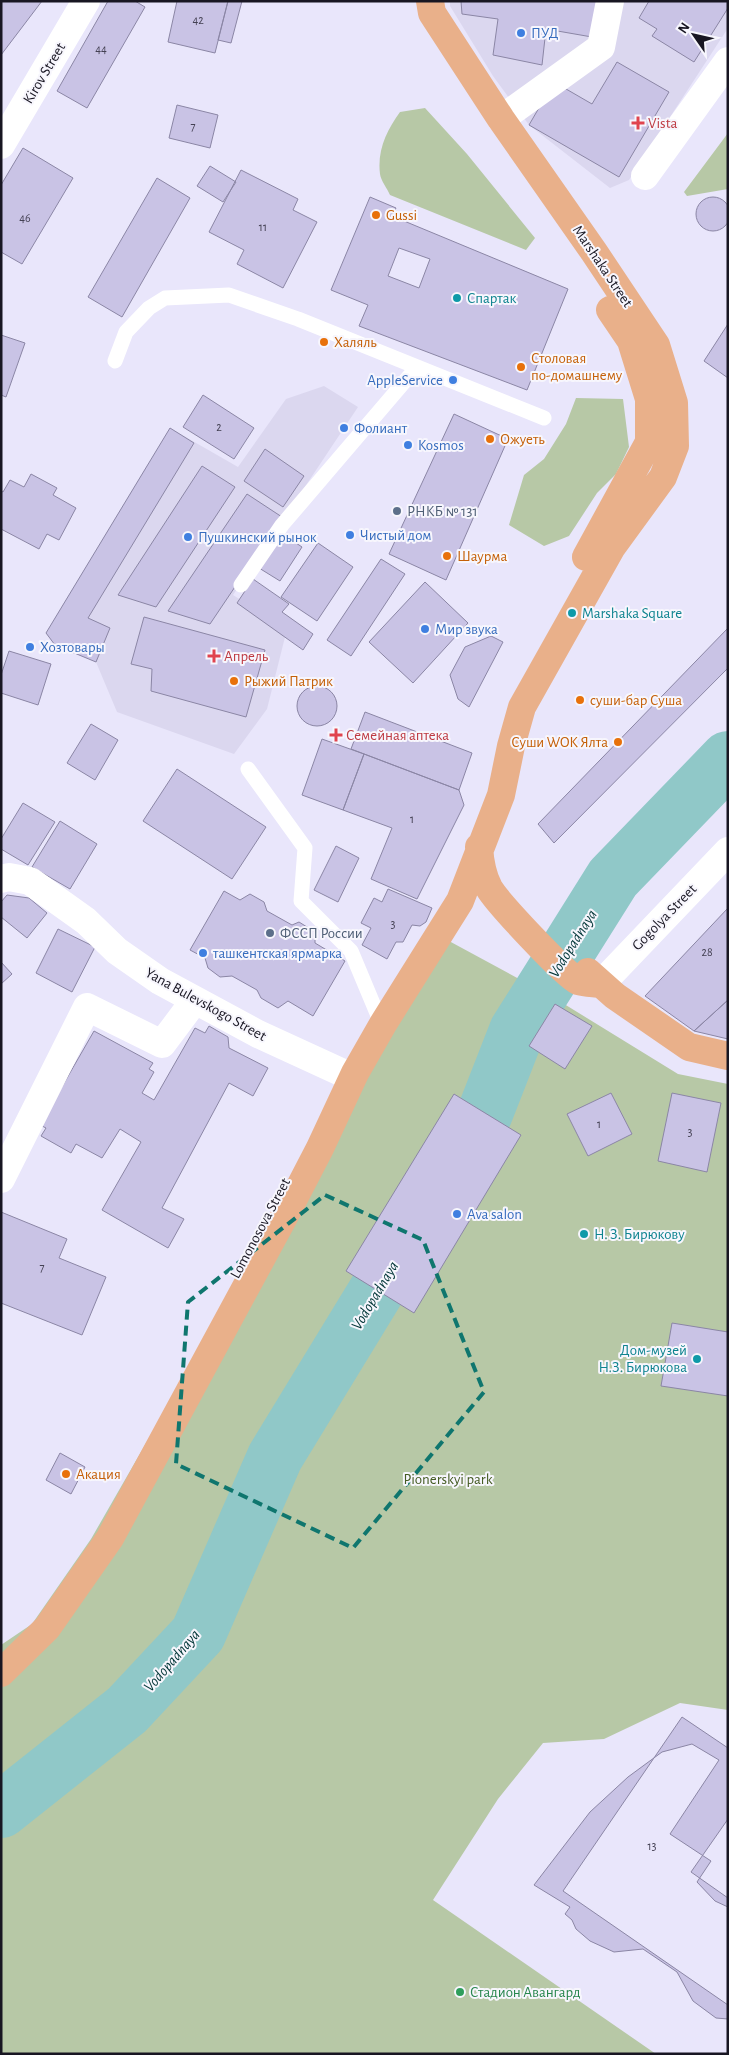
<svg xmlns="http://www.w3.org/2000/svg" width="729" height="2055" font-family="'Alegreya Sans',sans-serif">
	<style>
		.built { fill: #dbd7ef }
		.green { fill: #b7c8a6 }
		.lines { fill: none; stroke-linecap: round; stroke-linejoin: round }
		.river { stroke: #90c8c8; stroke-width: 56 }
		.building { fill: #c9c3e5; stroke: #8b86a5; fill-rule: evenodd }
		.service { stroke: #fff; stroke-width: 15 }
		.minor { stroke: #fff; stroke-width: 28 }
		.secondary { stroke: #fff; stroke-width: 28 }
		.primary { stroke: #e9b08a; stroke-width: 28 }
		.marked { fill: none; stroke: #0f766e; stroke-width: 4; stroke-dasharray: 10 6; stroke-linejoin: round }
		.shop-dot { fill: #3f7fe0; stroke: #f7f6fd; stroke-width: 2 }
		.health-dot { fill: #e0444e; stroke: #f7f6fd; stroke-width: 2 }
		.food-dot { fill: #e8710a; stroke: #f7f6fd; stroke-width: 2 }
		.culture-dot { fill: #0f9aa8; stroke: #f7f6fd; stroke-width: 2 }
		.service-dot { fill: #5c6f8a; stroke: #f7f6fd; stroke-width: 2 }
		.leisure-dot { fill: #2e9e5b; stroke: #f7f6fd; stroke-width: 2 }
		.labels { text-anchor: middle; stroke-width: 4; stroke-linejoin: round; paint-order: stroke }
		.number-label { font-size: 12px; fill: #444153 }
		.shop-label { font-size: 15px; fill: #366cbe; stroke: #f7f6fd; text-anchor: start }
		.street-label { font-size: 15px; fill: #181622; stroke: #f7f6fd }
		.health-label { font-size: 15px; fill: #be3a42; stroke: #f7f6fd; text-anchor: start }
		.food-label { font-size: 15px; fill: #c56008; stroke: #f7f6fd; text-anchor: start }
		.culture-label { font-size: 15px; fill: #0d838f; stroke: #f7f6fd; text-anchor: start }
		.service-label { font-size: 15px; fill: #4e5e75; stroke: #f7f6fd; text-anchor: start }
		.park-label { font-size: 15px; fill: #445b22; stroke: #f7f6fd }
		.leisure-label { font-size: 15px; fill: #27864d; stroke: #f7f6fd; text-anchor: start }
		.water-label { font-size: 16px; font-style: italic; fill: #003536; stroke: #f7f6fd }
	</style>
	<rect width="100%" height="100%" fill="#e9e6fb"/>
	<path class="built" d="M450 1H728V28L629 180 610 188 529 125 493 76 450 6Z
		M324 386 358 407 233 595 287 629 267 709 234 754 117 712 96 662 55 645 46 633 170 428 238 467 286 399Z"/>
	<path class="green" d="M425 108 467 154 535 238 526 250 390 195C387 188 381 181 380 174 377 150 387 130 400 112Z
		M728 133V189L687 196 684 192Z
		M576 398 623 399 629 447 616 474 597 493 569 536 544 546 509 525 524 475 544 459 566 424Z
		M449 941 556 999 678 1074 728 1084V1710L680 1703 604 1739 543 1743 498 1799 433 1900 656 2054H1V1645L32 1624 91 1539 382 1032Z"/>
	<g class="lines">
		<path class="river" d="M1 1810 127 1710 198 1634 275 1457 485 1113 517 1031 613 878 728 759"/>
	</g>
	<path class="building" d="M1 1H42L1 55Z
		M108 1H135L145 7 87 108 57 91Z
		M177 1H228L215 53 168 42Z
		M228 1H242L231 43 218 40Z
		M461 1H599L592 37 546 29 542 65 493 55 498 19 462 14Z
		M649 1H728V8L694 62 652 36 657 29 639 18Z
		M617 62 669 92 619 177 529 125 554 82 592 104Z
		M177 105 218 115 210 148 169 138Z
		M23 148 73 178 22 264 1 252V185Z
		M210 166 236 182 223 202 197 186Z
		M241 170 298 199 293 210 317 222 283 288 237 264 244 250 209 232Z
		M157 178 190 198 122 317 88 297Z
		M370 197 396 208 392 216 568 289 527 390 359 326 368 305 331 290ZM399 248 430 259 419 288 388 276Z
		M696 214a17 17 0 1 1 34 0a17 17 0 1 1-34 0Z
		M728 324V378L704 361Z
		M1 335 25 343 6 397 1 395Z
		M203 395 254 428 234 459 183 427Z
		M454 414 508 439 446 580 389 554Z
		M170 428 194 443 88 618 110 628 96 662 55 645 46 633Z
		M265 449 304 476 283 507 244 481Z
		M202 466 235 487 156 607 118 595Z
		M31 474 57 488 53 495 76 508 59 540 47 534 39 549 1 529V491L3 492 10 480 24 487Z
		M247 494 282 517 210 624 168 611Z
		M281 533 302 547 280 581 259 568Z
		M318 543 353 567 317 621 281 597Z
		M381 559 405 574 351 656 327 640Z
		M253 579 289 604 282 612 313 634 303 650 237 603Z
		M425 582 468 623 413 683 369 642Z
		M144 617 265 650 246 717 151 691 152 669 131 664Z
		M728 628V668L554 843 538 824Z
		M491 636 503 642 469 707 458 699 450 675 465 647Z
		M9 651 51 664 38 705 1 693V675Z
		M297 706a20 20 0 1 1 40 0a20 20 0 1 1-40 0Z
		M365 712 472 753 459 790 351 749Z
		M91 724 118 740 95 780 67 763Z
		M322 739 364 754 343 810 302 795Z
		M364 754 459 790 464 805 417 899 371 879 392 828 343 810Z
		M177 769 266 827 232 879 143 821Z
		M23 803 55 822 28 865 1 849V839Z
		M60 821 97 844 70 889 32 867Z
		M336 846 359 858 338 902 314 890Z
		M388 889 432 908 426 922 420 926 412 925 403 942H396L387 959 362 945 371 928 361 923 374 898 382 902Z
		M224 891 240 900 250 894 264 902 267 911 292 925 299 922 315 932V943L345 961 313 1016 288 1001 278 1008 261 998 257 990 232 976 220 977 208 968 205 958 190 950Z
		M7 895 29 898 47 913 27 938 1 917V902Z
		M728 908V1000L694 1031 645 996Z
		M58 929 95 947 72 992 36 973Z
		M1 962 12 974 1 984Z
		M728 1000V1039L694 1031Z
		M555 1004 592 1026 565 1069 529 1046Z
		M209 1026 228 1037 229 1048 268 1068 253 1096 229 1083 162 1208 184 1219 168 1248 102 1210 141 1142 120 1129 102 1158 76 1144 71 1153 41 1136 46 1128 40 1125 94 1031 153 1063 149 1069 154 1072 142 1093 154 1100 195 1028 205 1033Z
		M611 1093 632 1134 588 1156 567 1114Z
		M672 1093 721 1103 707 1172 658 1161Z
		M454 1094 521 1135 414 1313 346 1271Z
		M1 1212 67 1239 59 1258 106 1277 82 1335 1 1303Z
		M672 1323 728 1332V1396L661 1386Z
		M60 1453 85 1467 71 1494 46 1480Z
		M682 1717 728 1748V1819L691 1872 728 1898V2005L563 1891Z
		M692 1744 719 1760 670 1834 711 1861 697 1882 715 1901 728 1907V2019L716 2018 693 2001 677 1972 643 1949 614 1952 590 1941 576 1929 572 1920 565 1914 570 1907 534 1885 590 1812 628 1777 662 1752Z"/>
	<g class="lines">
		<path class="service" d="M115 361 126 332 149 308 165 298 229 295 298 319 544 418
			M241 585 282 525 417 367
			M248 769 305 848 301 901 351 951 379 1018"/>
		<path class="minor" d="M501 119 601 47 610 1
			M645 176 728 61
			M1 879 9 877 30 881 86 921 117 951 160 981 258 1034 343 1073
			M1 1179 87 1007 162 1044 195 1000"/>
		<path class="secondary" d="M1 145 86 1
			M601 984 728 851"/>
		<path class="primary" d="M586 557 649 442V399L631 341 610 310
			M479 847C480 862 482 875 489 888 497 902 566 976 578 981 585 983 594 983 601 984
			M588 972 615 996 689 1047 728 1056
			M1 1673 47 1628 110 1538 292 1202 320 1148 355 1073 383 1024 460 901 501 795 511 746 522 707 612 547 663 477 675 446 674 403 656 345 594 252 501 119 432 13 430 1"/>
	</g>
	<path class="marked" d="M325 1195 423 1240 484 1392 353 1548 176 1464 188 1302Z"/>
	<g class="shop-dot">
		<circle cx="521" cy="33" r="5"/>
		<circle cx="453" cy="380" r="5"/>
		<circle cx="344" cy="428" r="5"/>
		<circle cx="408" cy="445" r="5"/>
		<circle cx="350" cy="535" r="5"/>
		<circle cx="188" cy="537" r="5"/>
		<circle cx="425" cy="629" r="5"/>
		<circle cx="30" cy="647" r="5"/>
		<circle cx="203" cy="953" r="5"/>
		<circle cx="457" cy="1214" r="5"/>
	</g>
	<g class="health-dot">
		<path d="M635.5 115.5h5v5h5v5h-5v5h-5v-5h-5v-5h5z"/>
		<path d="M211.5 648.5h5v5h5v5h-5v5h-5v-5h-5v-5h5z"/>
		<path d="M333.5 727.5h5v5h5v5h-5v5h-5v-5h-5v-5h5z"/>
	</g>
	<g class="food-dot">
		<circle cx="376" cy="215" r="5"/>
		<circle cx="324" cy="342" r="5"/>
		<circle cx="521" cy="367" r="5"/>
		<circle cx="490" cy="439" r="5"/>
		<circle cx="447" cy="556" r="5"/>
		<circle cx="234" cy="681" r="5"/>
		<circle cx="580" cy="700" r="5"/>
		<circle cx="618" cy="742" r="5"/>
		<circle cx="66" cy="1474" r="5"/>
	</g>
	<g class="culture-dot">
		<circle cx="457" cy="298" r="5"/>
		<circle cx="572" cy="613" r="5"/>
		<circle cx="584" cy="1234" r="5"/>
		<circle cx="697" cy="1359" r="5"/>
	</g>
	<g class="service-dot">
		<circle cx="397" cy="511" r="5"/>
		<circle cx="270" cy="933" r="5"/>
	</g>
	<circle class="leisure-dot" cx="460" cy="1992" r="5"/>
	<g class="labels">
		<g class="number-label">
			<text x="198" y="24">42</text>
			<text x="101" y="53">44</text>
			<text x="193" y="130">7</text>
			<text x="25" y="222">46</text>
			<text x="263" y="231">11</text>
			<text x="219" y="431">2</text>
			<text x="412" y="823">1</text>
			<text x="393" y="928">3</text>
			<text x="707" y="956">28</text>
			<text x="599" y="1128">1</text>
			<text x="690" y="1136">3</text>
			<text x="42" y="1271">7</text>
			<text x="652" y="1850">13</text>
		</g>
		<g class="shop-label">
			<text x="531" y="38">ПУД</text>
			<text x="443" y="385" text-anchor="end">AppleService</text>
			<text x="354" y="433">Фолиант</text>
			<text x="418" y="450">Kosmos</text>
			<text x="360" y="540">Чистый дом</text>
			<text x="198" y="542">Пушкинский рынок</text>
			<text x="435" y="634">Мир звука</text>
			<text x="40" y="652">Хозтовары</text>
			<text x="213" y="958">ташкентская ярмарка</text>
			<text x="467" y="1219">Ava salon</text>
		</g>
		<g class="street-label">
			<text transform="translate(44 73) rotate(-59)" y="5">Kirov Street</text>
			<text transform="translate(603 266) rotate(56)" y="5">Marshaka Street</text>
			<text transform="translate(664 917) rotate(-46)" y="5">Gogolya Street</text>
			<text transform="translate(206 1004) rotate(29)" y="5">Yana Bulevskogo Street</text>
			<text transform="translate(260 1228) rotate(-62)" y="5">Lomonosova Street</text>
		</g>
		<g class="health-label">
			<text x="648" y="128">Vista</text>
			<text x="224" y="661">Апрель</text>
			<text x="346" y="740">Семейная аптека</text>
		</g>
		<g class="food-label">
			<text x="386" y="220">Gussi</text>
			<text x="334" y="347">Халяль</text>
			<text x="531" y="363">Столовая<tspan x="531" dy="17">по-домашнему</tspan></text>
			<text x="500" y="444">Ожуеть</text>
			<text x="457" y="561">Шаурма</text>
			<text x="244" y="686">Рыжий Патрик</text>
			<text x="590" y="705">суши-бар Суша</text>
			<text x="608" y="747" text-anchor="end">Суши WOK Ялта</text>
			<text x="76" y="1479">Акация</text>
		</g>
		<g class="culture-label">
			<text x="467" y="303">Спартак</text>
			<text x="582" y="618">Marshaka Square</text>
			<text x="594" y="1239">Н. З. Бирюкову</text>
			<text x="687" y="1355" text-anchor="end">Дом-музей<tspan x="687" dy="17">Н.З. Бирюкова</tspan></text>
		</g>
		<g class="service-label">
			<text x="407" y="516">РНКБ № 131</text>
			<text x="280" y="938">ФССП России</text>
		</g>
		<g class="park-label">
			<text x="448" y="1484">Pionerskyi park</text>
		</g>
		<g class="leisure-label">
			<text x="470" y="1997">Стадион Авангард</text>
		</g>
		<g class="water-label">
			<text transform="translate(572 943) rotate(-58)" y="6">Vodopadnaya</text>
			<text transform="translate(374 1295) rotate(-59)" y="6">Vodopadnaya</text>
			<text transform="translate(171 1660) rotate(-49)" y="6">Vodopadnaya</text>
		</g>
	</g>
	<rect width="729" height="2055" fill="none" stroke="#181622" stroke-width="5"/>
	<g transform="translate(694 35) rotate(304)" stroke="#f7f6fd" stroke-width="4" paint-order="stroke">
	<path d="M0-4L9 19L0 12L-9 19Z" fill="#181622"/>
	<text y="-8" font-size="14" font-weight="bold" text-anchor="middle" fill="#181622">N</text>
	</g>
</svg>
